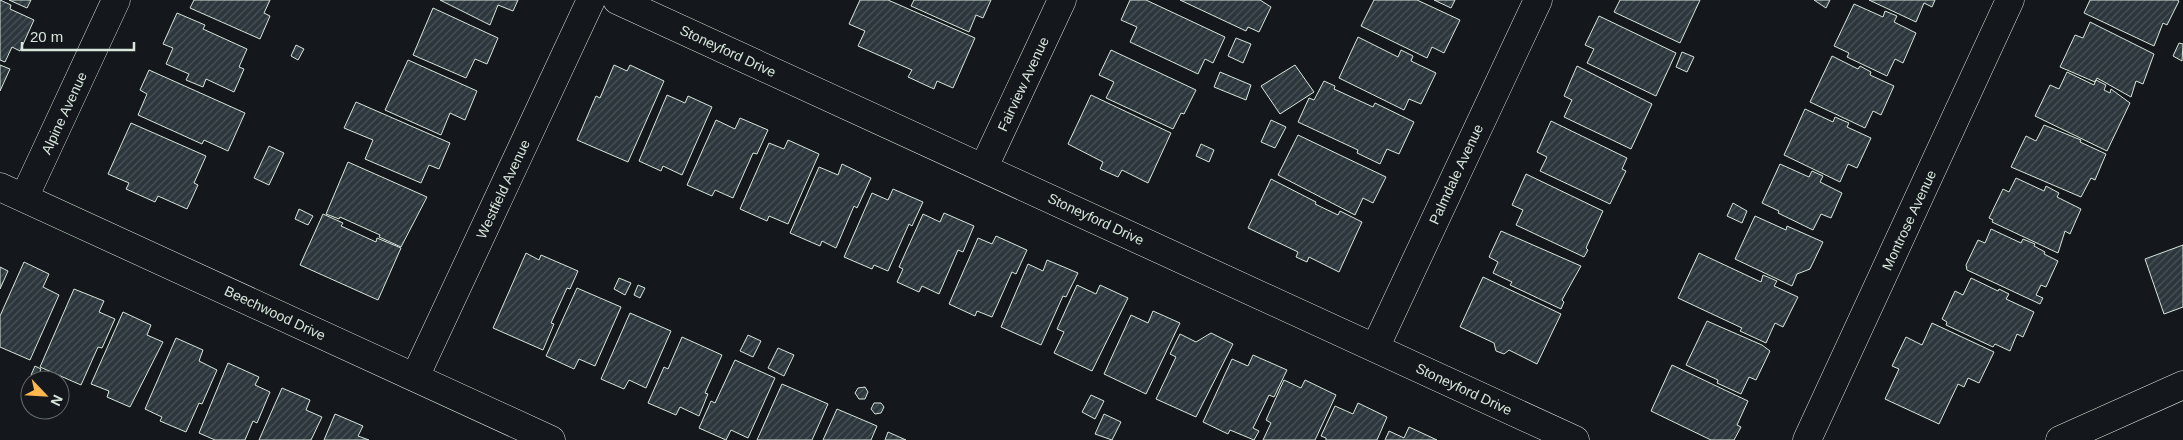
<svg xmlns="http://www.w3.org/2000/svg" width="2183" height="440" font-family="Arial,sans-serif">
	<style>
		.building { fill: url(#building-hatch); stroke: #d8e6dc }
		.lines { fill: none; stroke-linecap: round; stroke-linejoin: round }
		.minor-casing { stroke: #d8e6dc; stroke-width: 29 }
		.minor { stroke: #14181c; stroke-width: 28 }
		.labels { text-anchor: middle; stroke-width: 4; stroke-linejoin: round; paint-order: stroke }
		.street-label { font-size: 14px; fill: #d8e6dc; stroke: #14181c }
	</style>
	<defs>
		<pattern id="building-hatch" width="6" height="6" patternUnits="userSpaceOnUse" patternTransform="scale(1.25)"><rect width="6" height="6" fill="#2c363c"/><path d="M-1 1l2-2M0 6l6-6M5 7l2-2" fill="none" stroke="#4a5358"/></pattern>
	</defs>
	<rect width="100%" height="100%" fill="#14181c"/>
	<path class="building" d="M0 0 11 5 10 9 34 20 20 51 12 47 5 62 0 60Z
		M9 0H31L27 8Z
		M194 0H270L264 13 270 16 260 39 190 8Z
		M440 0H518L513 11 498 5 490 25Z
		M860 0H888L975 38 953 88 937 81 934 89 908 77 912 70 858 46 865 31 849 24Z
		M914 0H991L983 18 976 15 969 32 911 6Z
		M1130 0H1146L1225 37 1213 63 1205 59 1198 74 1130 42 1137 27 1121 20Z
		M1180 0H1260L1271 7 1259 32 1248 27 1246 31Z
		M1374 0H1417L1460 20 1444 53 1432 47 1427 58 1361 26Z
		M1434 0H1455L1451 8Z
		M1620 0H1700L1680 43 1614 12Z
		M1814 0H1830L1826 8Z
		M1869 0H1935L1932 7 1924 3 1916 22Z
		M2090 0H2177L2179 1 2167 25 2163 23 2154 46 2084 13Z
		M1854 4 1883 17 1885 11 1897 16 1894 22 1916 33 1903 63 1895 59 1887 76 1847 57 1849 53 1834 46Z
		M433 8 498 38 487 64 475 59 466 78 413 55Z
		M177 13 205 25 203 29 247 49 239 67 244 69 234 92 206 79 203 87 186 80 189 74 166 64 173 48 163 44Z
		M1599 16 1676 53 1656 96 1587 63 1594 49 1585 45Z
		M2090 22 2154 54 2143 84 2136 81 2131 97 2097 78 2095 82 2060 67 2075 35 2083 38Z
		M1358 37 1398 57 1401 50 1413 56 1411 61 1436 73 1421 104 1409 99 1404 110 1339 78Z
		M1236 38 1251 44 1243 63 1228 56Z
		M2179 43 2183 44 2182 61 2173 56Z
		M296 45 304 49 298 60 291 56Z
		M1111 50 1196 90 1184 114 1181 113 1173 129 1106 98 1114 82 1099 75Z
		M1682 52 1694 57 1687 72 1676 67Z
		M1832 56 1858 69 1860 66 1871 72 1870 75 1894 86 1881 115 1873 111 1865 128 1810 102Z
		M408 60 477 91 465 120 450 113 441 135 385 110Z
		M0 65 10 69 0 91Z
		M614 65 627 71 630 65 664 81 628 162 577 140 596 96 600 98Z
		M1295 65 1314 92 1280 114 1261 86Z
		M1577 66 1652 104 1631 149 1564 117 1572 100 1564 96Z
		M149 70 245 113 228 151 204 140 202 144 138 115 147 94 140 90Z
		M1220 72 1251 85 1246 100 1214 87Z
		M2067 72 2094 85 2096 80 2106 85 2104 90 2110 93 2111 89 2130 103 2107 151 2035 116 2050 85 2059 89Z
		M1324 81 1335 86 1334 89 1373 107 1375 103 1414 122 1399 154 1387 149 1380 164 1357 153 1358 150 1298 122 1309 98 1314 100Z
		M667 95 685 103 688 96 712 107 682 175 663 166 661 171 639 161Z
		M1091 95 1171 133 1148 183 1122 170 1118 177 1100 169 1103 162 1068 144Z
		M356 102 450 143 439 169 429 165 421 183 365 159 373 140 344 128Z
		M1805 109 1833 122 1835 117 1849 123 1847 127 1871 138 1857 168 1848 164 1840 182 1784 155Z
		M740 118 768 130 757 154 753 153 733 198 715 190 712 196 687 185 716 120 735 129Z
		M1271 120 1286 127 1275 148 1261 142Z
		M1551 121 1627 158 1622 169 1626 171 1610 204 1540 171 1547 157 1537 152Z
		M131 123 206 156 194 183 198 185 187 209 158 196 155 202 126 189 129 183 108 174Z
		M2044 125 2081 140 2080 142 2106 154 2095 180 2091 178 2081 197 2011 167 2026 136 2036 141Z
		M1298 135 1386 177 1373 203 1363 198 1355 215 1278 175Z
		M788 140 819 154 788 224 769 216 767 221 740 209 769 143 784 149Z
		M1201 144 1214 150 1209 162 1196 156Z
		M269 146 284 153 269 185 254 178Z
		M348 162 427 197 401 247 379 237 380 235 340 217 339 219 326 214Z
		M842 164 871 178 857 208 854 206 836 248 822 241 820 246 790 233 819 167 838 175Z
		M1780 164 1809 177 1812 171 1823 176 1820 182 1842 193 1831 218 1821 214 1813 230 1778 213 1779 211 1762 203Z
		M1526 174 1603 211 1586 248 1588 250 1584 257 1516 225 1523 210 1512 205Z
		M2016 178 2044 191 2046 186 2059 193 2057 197 2081 209 2070 234 2065 231 2058 253 1992 222 1993 220 1989 218 2003 189 2009 192Z
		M1271 179 1316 202 1315 204 1338 215 1340 211 1362 222 1339 272 1309 257 1307 262 1296 257 1298 252 1248 228Z
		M893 189 923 202 912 226 909 224 888 271 874 265 872 269 844 257 872 193 888 200Z
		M1733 203 1747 211 1742 223 1727 216Z
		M299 209 313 216 308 225 295 219Z
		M944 213 974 226 963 252 958 250 939 294 922 286 919 292 897 282 903 269 899 267 923 214 940 222Z
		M323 214 343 223 341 226 376 242 377 238 401 248 378 300 300 265Z
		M1755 216 1786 230 1787 226 1823 242 1810 269 1797 274 1792 286 1735 259Z
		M1991 229 2021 243 2023 239 2035 244 2034 246 2045 252 2044 254 2058 261 2046 287 2041 285 2036 295 2043 298 2040 304 1967 270 1966 265 1978 240 1985 243Z
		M1501 231 1581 266 1562 300 1564 302 1561 309 1510 285 1512 282 1493 273 1498 262 1489 257Z
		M996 236 1027 250 1016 274 1012 272 992 317 977 311 975 316 949 304 978 238 992 244Z
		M2183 245V307L2164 314 2145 259Z
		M526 253 539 260 541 255 578 271 570 289 567 288 551 323 554 324 543 350 493 328Z
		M1699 253 1761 282 1763 275 1777 281 1774 286 1798 297 1783 327 1775 323 1766 343 1740 331 1742 328 1678 298Z
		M1047 260 1078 273 1066 297 1063 296 1041 345 1001 327 1028 264 1043 271Z
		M24 262 49 274 43 287 59 295 30 360 0 347V316Z
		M0 267 8 271 0 289Z
		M1483 277 1561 314 1537 364 1509 350 1504 354 1496 351 1494 343 1460 327Z
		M619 278 631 283 625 295 614 289Z
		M1971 278 1998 291 1999 289 2009 294 2006 299 2034 312 2023 337 2017 334 2010 351 1995 344 1993 347 1946 325 1947 322 1942 319 1955 291 1963 295Z
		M638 285 645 288 640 298 634 295Z
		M1077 285 1096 294 1100 285 1128 298 1092 371 1054 353 1064 332 1057 329Z
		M577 288 621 307 595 366 579 359 574 369 546 356Z
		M74 289 104 301 99 312 115 319 102 348 98 347 81 385 40 367Z
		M1153 311 1180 323 1146 394 1104 374 1131 315 1148 323Z
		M123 312 151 325 147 335 163 342 130 407 107 397 109 391 91 384Z
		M630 313 671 331 646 388 629 380 624 389 601 379Z
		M1707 321 1762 345 1770 351 1756 380 1749 377 1741 394 1717 383 1718 380 1686 365Z
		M1932 323 1994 352 1979 383 1968 378 1964 387 1958 384 1939 424 1885 399 1899 369 1892 366 1906 337 1922 345Z
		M1211 333 1233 344 1196 417 1156 399 1176 357 1170 354 1180 334 1196 342Z
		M748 335 761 341 753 357 740 351Z
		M682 337 722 355 705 393 708 394 699 416 680 407 676 415 648 403 664 367 668 369Z
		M176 338 203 350 199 361 217 370 202 404 199 403 186 432 160 421 162 417 145 409Z
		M778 348 794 355 784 376 768 368Z
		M1253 355 1287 370 1274 397 1269 395 1253 428 1259 431 1254 440 1230 430 1228 434 1203 422 1232 359 1248 366Z
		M735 360 775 378 748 438 731 430 726 440 699 428 711 401 715 403Z
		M228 363 259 377 255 385 270 392 257 423 253 421 245 440H215L199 433Z
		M1672 365 1748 401 1737 425 1741 427 1734 440H1711L1651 411Z
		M35 366 41 369 37 378 31 375Z
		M1284 380 1301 388 1305 380 1336 395 1315 440H1263L1271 423 1266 420Z
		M782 384 828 404 812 440H757Z
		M865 387 868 392 865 399H859L855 393 858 388Z
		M282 388 310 400 306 410 322 417 311 440H259Z
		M1091 395 1104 401 1095 419 1082 412Z
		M874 403H881L884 407 881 413 875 414 871 409Z
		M1358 403 1387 417 1377 440H1326V438L1321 436 1335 406 1353 414Z
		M837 409 877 426 871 440H823Z
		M335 414 363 426 358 436 369 440H324Z
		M1104 414 1121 422 1112 440 1095 434Z
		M1409 427 1437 440H1385L1389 431 1404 438Z
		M888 432 906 440H885Z"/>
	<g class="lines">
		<g class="minor-casing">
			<path id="minor" d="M617 0 1575 440
				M984 167 1062 0
				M0 187 551 440
				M24 198 116 0
				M1375 348 1538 0
				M415 377 591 0
				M1807 440 2010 0
				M2060 440 2183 385"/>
		</g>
		<use href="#minor" class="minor"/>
	</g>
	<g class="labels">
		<g class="street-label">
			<text transform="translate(728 51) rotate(25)" y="5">Stoneyford Drive</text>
			<text transform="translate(1023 84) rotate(-65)" y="5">Fairview Avenue</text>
			<text transform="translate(64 113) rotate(-65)" y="5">Alpine Avenue</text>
			<text transform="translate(1456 174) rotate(-65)" y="5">Palmdale Avenue</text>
			<text transform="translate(503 189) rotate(-65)" y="5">Westfield Avenue</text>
			<text transform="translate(1096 219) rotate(25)" y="5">Stoneyford Drive</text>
			<text transform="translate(1909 220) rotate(-65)" y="5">Montrose Avenue</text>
			<text transform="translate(275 313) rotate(25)" y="5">Beechwood Drive</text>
			<text transform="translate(1464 389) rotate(25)" y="5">Stoneyford Drive</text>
		</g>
	</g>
	<g transform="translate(45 395) rotate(115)"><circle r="24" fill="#14181c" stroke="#626a69"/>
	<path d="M0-4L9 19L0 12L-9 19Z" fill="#ffb74d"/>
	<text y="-8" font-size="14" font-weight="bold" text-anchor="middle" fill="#d8e6dc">N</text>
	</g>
	<path d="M22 42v8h112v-8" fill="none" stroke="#d8e6dc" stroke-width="2.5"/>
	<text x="30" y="42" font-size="15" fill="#d8e6dc" stroke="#14181c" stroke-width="4" paint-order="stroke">20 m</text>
</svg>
